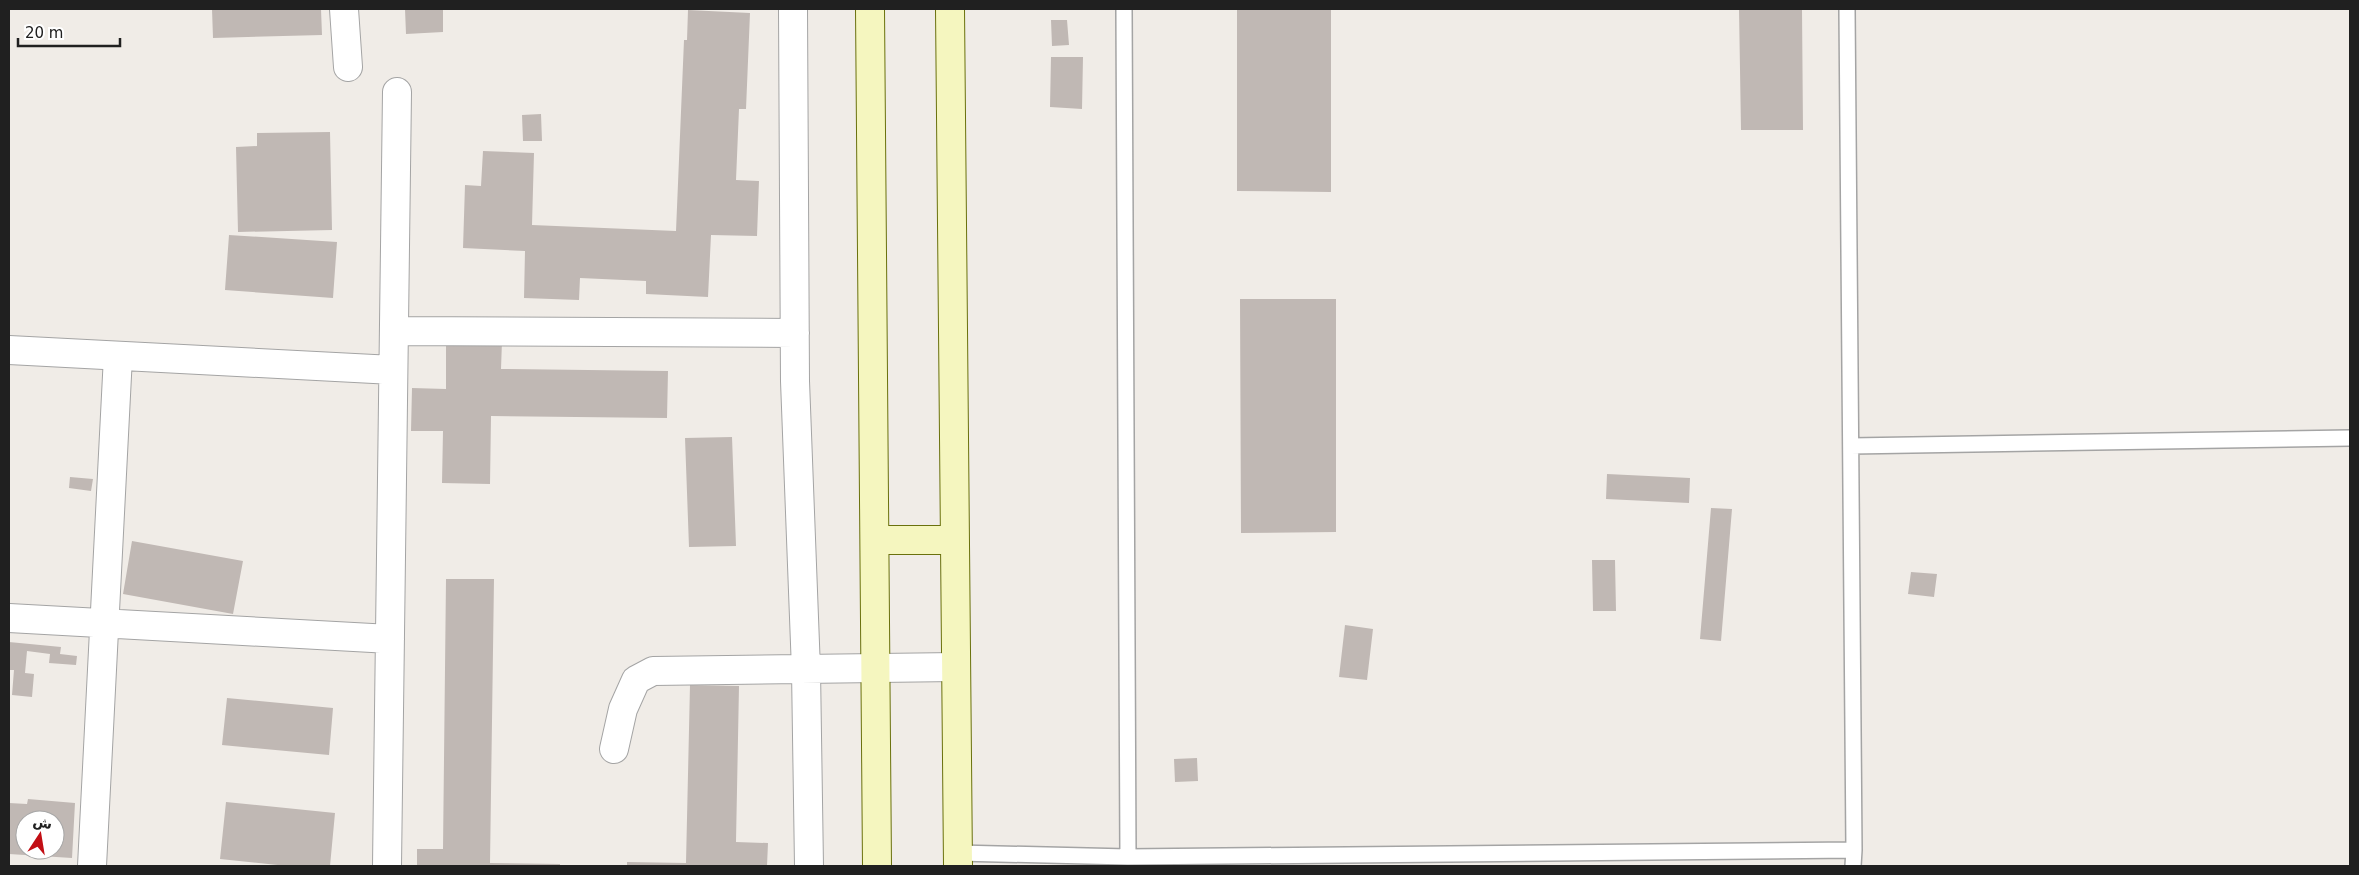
<svg xmlns="http://www.w3.org/2000/svg" width="2359" height="875" font-family="'DejaVu Sans','Noto Naskh Arabic',sans-serif">
	<style>
		.building { fill: #c0b8b4; fill-rule: evenodd }
		.lines { fill: none; stroke-linecap: round; stroke-linejoin: round }
		.lane-casing { stroke: #a4a4a4; stroke-width: 18 }
		.street-casing { stroke: #a4a4a4; stroke-width: 30 }
		.secondary-casing { stroke: #6a710d; stroke-width: 30 }
		.lane { stroke: #fff; stroke-width: 15 }
		.street { stroke: #fff; stroke-width: 28 }
		.secondary { stroke: #f5f6bf; stroke-width: 28 }
	</style>
	<rect width="100%" height="100%" fill="#f0ece7"/>
	<path class="building" d="M212 9H321L322 35 213 38Z
		M405 9H443V32L406 34Z
		M1237 9H1331V192L1237 191Z
		M1739 9H1802L1803 130H1741Z
		M688 10 750 13 746 109H739L736 180 759 181 757 236 711 235 708 297 646 294V281L580 278 579 300 524 298 525 251 463 248 465 185 481 186 483 151 534 153 532 225 676 231 684 40H687Z
		M1051 20H1067L1069 45 1052 46Z
		M1051 57H1083L1082 109 1050 107Z
		M541 114 542 141H523L522 115Z
		M330 132 332 230 238 232 236 147 257 146V133Z
		M229 235 337 242 333 298 225 290Z
		M1240 299H1336V532L1241 533Z
		M446 340 502 341 501 369 668 371 667 418 491 416 490 484 442 483 443 431H411L412 388 446 389Z
		M732 437 736 546 689 547 685 438Z
		M1607 474 1690 478 1689 503 1606 499Z
		M70 477 93 479 91 491 69 488Z
		M1711 508 1732 509 1721 641 1700 639Z
		M132 541 243 561 233 614 123 594Z
		M1592 560H1615L1616 611H1593Z
		M1911 572 1937 574 1934 597 1908 594Z
		M446 579H494L490 863 560 864V866H417V849H443Z
		M1345 625 1373 629 1367 680 1339 677Z
		M9 642 61 647 60 654 77 656 76 665 49 663 50 654 27 651 25 673 34 674 32 697 12 695 14 670H9Z
		M690 685 739 686 736 842 768 843 767 866H627V862L686 863Z
		M227 698 333 708 329 755 222 745Z
		M1197 758 1198 781 1175 782 1174 759Z
		M28 799 75 803 72 858 9 854V803L27 804ZM25 820H55V850H25Z
		M226 802 335 813 330 866H287L220 859Z"/>
	<g class="lines">
		<g class="lane-casing">
			<path id="lane" d="M1847 9 1854 850
				M1851 446 2350 438
				M958 853 1128 857 1124 9
				M1128 857 1854 850 1853 866"/>
		</g>
		<g class="street-casing">
			<path id="street" d="M344 9 348 67
				M793 9 795 381 806 670 809 866
				M394 331 795 333
				M9 350 393 370
				M9 618 390 639
				M614 749 623 709 636 680 653 671 956 667
				M92 866 118 356
				M387 866 397 92"/>
		</g>
		<g class="secondary-casing">
			<path id="secondary" d="M870 9 877 866
				M950 9 958 866
				M876 540H955"/>
		</g>
		<use href="#lane" class="lane"/>
		<use href="#street" class="street"/>
		<use href="#secondary" class="secondary"/>
	</g>
	<rect width="2359" height="875" fill="none" stroke="#202020" stroke-width="20"/>
	<g transform="translate(40 835) rotate(12)"><circle r="24" fill="#ffffff" stroke="#a6a6a6"/>
	<path d="M0-4L9 19L0 12L-9 19Z" fill="#c20e14"/>
	<text y="-8" font-size="14" font-weight="bold" text-anchor="middle" fill="#202020">ش</text>
	</g>
	<path d="M18 38v8h102v-8" fill="none" stroke="#202020" stroke-width="2.5"/>
	<text x="25" y="38" font-size="15" fill="#202020" stroke="#ffffff" stroke-width="4" paint-order="stroke">20 m</text>
</svg>
